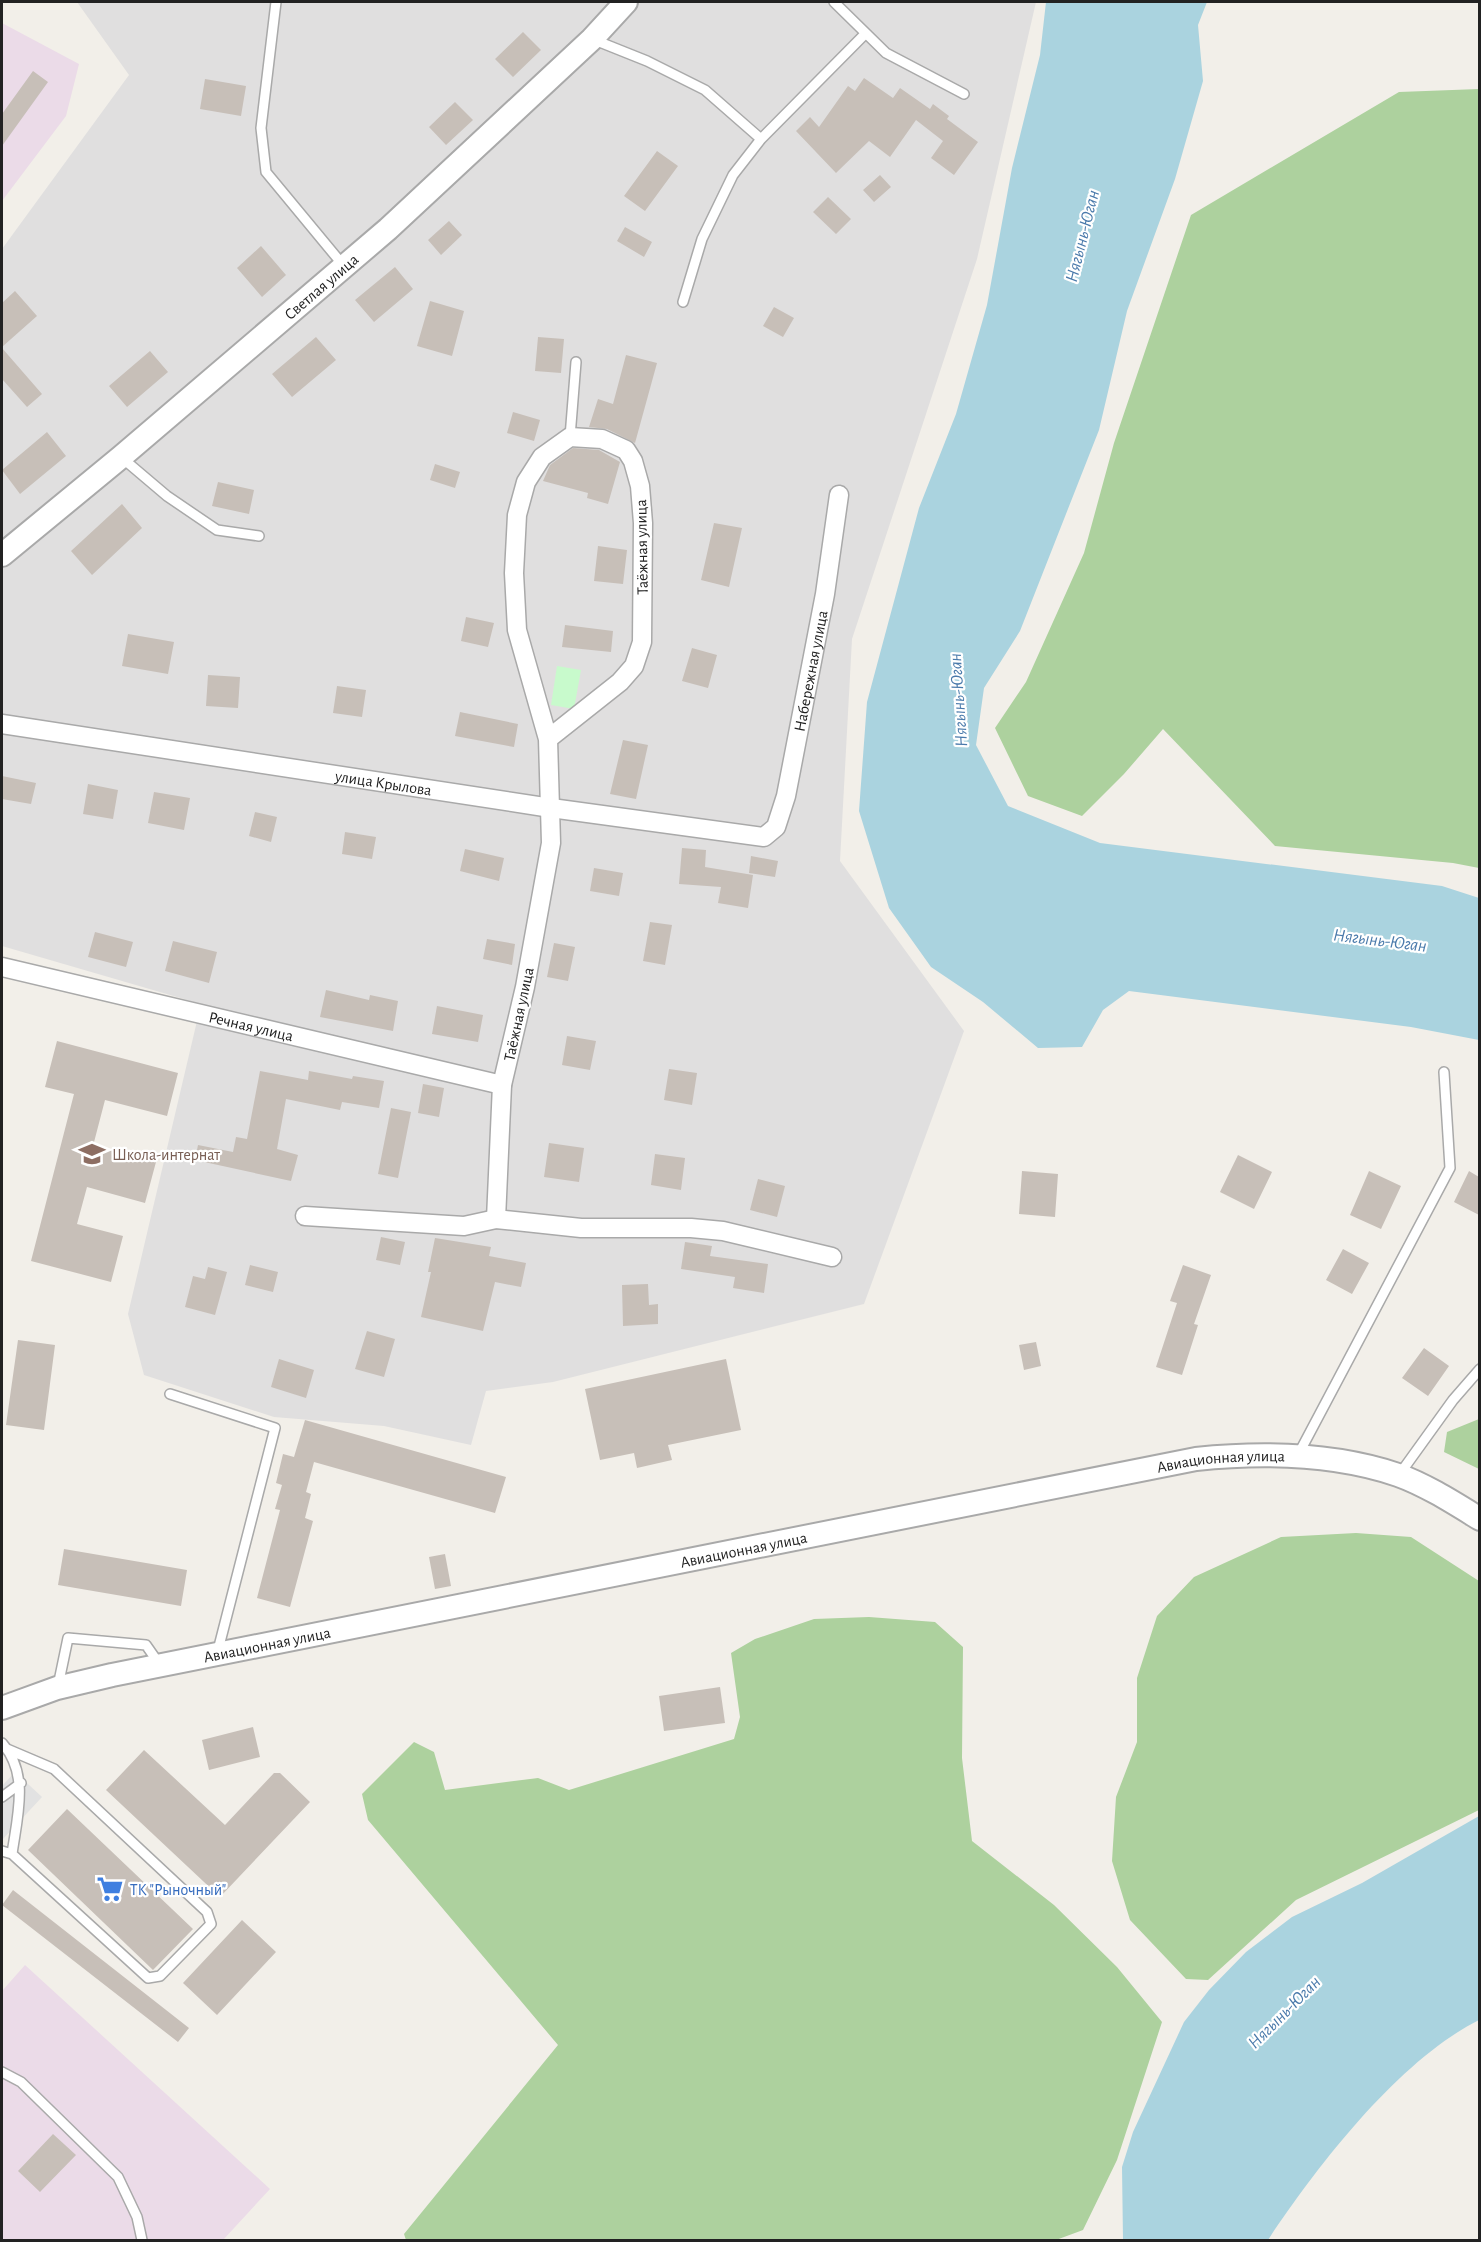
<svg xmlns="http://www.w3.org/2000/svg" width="1481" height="2242" font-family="'Alegreya Sans',sans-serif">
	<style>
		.residential { fill: #e0dfdf }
		.industrial { fill: #ebdbe8 }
		.forest { fill: #add19e }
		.park { fill: #c8facc }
		.parking { fill: #e2e2e2 }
		.water { fill: #aad3df }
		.building { fill: #c7bfb8 }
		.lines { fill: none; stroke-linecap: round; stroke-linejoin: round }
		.service-casing { stroke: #a9a9a9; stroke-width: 12 }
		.minor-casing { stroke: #a9a9a9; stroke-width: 21 }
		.tertiary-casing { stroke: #a9a9a9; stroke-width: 26 }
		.service { stroke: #fff; stroke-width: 9 }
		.minor { stroke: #fff; stroke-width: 18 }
		.tertiary { stroke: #fff; stroke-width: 22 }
		.labels { text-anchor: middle; stroke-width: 4.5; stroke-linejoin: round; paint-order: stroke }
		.street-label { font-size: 16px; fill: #222; stroke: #fff }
		.education-label { font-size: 16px; fill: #785e54; stroke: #fff; text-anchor: start }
		.shop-label { font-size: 16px; fill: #366cbe; stroke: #fff; text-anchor: start }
		.water-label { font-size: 18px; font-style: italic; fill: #4a7aab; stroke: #fff }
	</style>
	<rect width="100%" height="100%" fill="#f2efe9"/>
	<path class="residential" d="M77 2H1036L977 259 852 639 840 861 964 1031 864 1304 553 1382 486 1391 471 1445 384 1426 274 1417 144 1375 128 1314 201 1004 2 946V249L129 75Z"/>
	<path class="industrial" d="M2 23 79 64 66 116 2 201Z
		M25 1965 270 2189 223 2240H2V1991Z"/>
	<path class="forest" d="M1479 89V868L1453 863 1275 846 1163 729 1124 774 1082 816 1028 796 995 728 1026 682 1084 553 1114 443 1191 215 1399 92Z
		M1479 1419V1469L1444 1452 1447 1432Z
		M1356 1533 1411 1537 1479 1581V1810L1296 1900 1208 1980 1186 1979 1130 1920 1112 1861 1116 1797 1137 1742V1678L1157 1616 1194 1577 1281 1537Z
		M869 1617 935 1622 963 1647 962 1758 972 1841 1054 1905 1117 1967 1162 2022 1117 2160 1083 2230 1056 2240H406L404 2234 558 2045 368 1820 362 1794 414 1742 434 1752 445 1790 538 1778 569 1790 734 1739 740 1717 731 1653 755 1639 814 1619Z"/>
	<path class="park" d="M557 666 581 670 574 709 551 705Z"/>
	<path class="parking" d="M15 1772 42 1797 2 1840V1786Z"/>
	<path class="water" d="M1046 2H1207L1198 25 1203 81 1175 179 1127 311 1099 430 1020 631 984 688 976 745 1008 806 1100 843 1442 886 1479 898V1040L1411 1027 1129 991 1103 1010 1082 1047 1038 1048 983 1002 931 967 889 908 859 811 867 702 919 508 956 414 987 305 1012 168 1040 55Z
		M1479 1816V2020C1399 2060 1317 2166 1268 2240H1123L1122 2167 1133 2132 1184 2022 1209 1990 1246 1952 1292 1917 1362 1883Z"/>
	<path class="building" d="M523 32 541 50 513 77 495 59Z
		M33 71 48 82 2 146V114Z
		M864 78 893 98 900 88 930 109 933 104 949 116 947 119 978 142 954 175 931 158 943 141 916 120 890 157 869 141 836 173 796 131 810 117 819 127 848 86 855 91Z
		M205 79 246 86 241 116 200 109Z
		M455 102 473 120 446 145 429 127Z
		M657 151 678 166 645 211 624 196Z
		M880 175 891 187 874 202 863 190Z
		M828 197 851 219 836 234 813 212Z
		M449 221 462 235 441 255 428 240Z
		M625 227 652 242 644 257 617 241Z
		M261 246 286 275 262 297 237 268Z
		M395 267 413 289 374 322 355 300Z
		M15 291 37 316 2 347V303Z
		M430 301 464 311 452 356 417 346Z
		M774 307 794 318 783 337 763 326Z
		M316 337 336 360 292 397 272 374Z
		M538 337 564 339 561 373 535 371Z
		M2 348 42 394 27 407 2 379Z
		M150 351 168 372 127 407 109 386Z
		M626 355 657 363 635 443 607 429 589 427 598 399 613 404Z
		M513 412 540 420 534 441 507 433Z
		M47 432 66 456 20 494 2 470Z
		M573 448 599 450 620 462 608 504 587 498 588 493 543 481 550 465Z
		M435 464 460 472 455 488 430 480Z
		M218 482 254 490 249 514 212 506Z
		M122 504 142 528 92 575 71 551Z
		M714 523 742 528 729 587 701 580Z
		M598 546 627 550 623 584 594 581Z
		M466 617 494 623 488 647 461 641Z
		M565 625 613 631 611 652 562 647Z
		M128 634 174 642 168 674 122 666Z
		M692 648 717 655 708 688 682 681Z
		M208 675 240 677 238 708 206 706Z
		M337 686 366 690 362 717 333 713Z
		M460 712 518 724 514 747 455 736Z
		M623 740 648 745 636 799 610 794Z
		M2 776 36 783 31 804 2 799Z
		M88 784 118 790 113 819 83 814Z
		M154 792 190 798 184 830 148 823Z
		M255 812 277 817 271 842 249 836Z
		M345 832 376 837 372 859 342 854Z
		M682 848 706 850 705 867 753 875 748 908 718 903 721 887 679 884Z
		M465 849 504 858 499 881 460 871Z
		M751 856 778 861 775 877 749 873Z
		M594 868 623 873 619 896 590 891Z
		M650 922 672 925 665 965 643 961Z
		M95 932 133 942 126 967 88 957Z
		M487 939 515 944 512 965 483 959Z
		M173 941 217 952 209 983 165 971Z
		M554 943 575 947 568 981 547 977Z
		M326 990 369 1000 370 995 398 1001 393 1031 320 1017Z
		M437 1006 483 1015 478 1042 432 1034Z
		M567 1036 596 1041 590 1070 562 1065Z
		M57 1041 178 1073 167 1116 105 1100 93 1146 156 1162 145 1203 87 1187 77 1224 123 1236 111 1282 31 1261 74 1094 45 1087Z
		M669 1069 697 1073 692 1105 664 1100Z
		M260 1071 308 1080 309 1071 352 1079 353 1076 384 1081 379 1108 342 1102 340 1110 286 1099 277 1149 298 1155 291 1181 195 1160 198 1145 233 1152 236 1137 247 1139Z
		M423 1084 444 1088 439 1117 418 1113Z
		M391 1108 411 1112 398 1178 378 1174Z
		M549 1143 584 1148 579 1182 544 1177Z
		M655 1154 685 1158 681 1190 651 1185Z
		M1238 1155 1272 1172 1254 1209 1220 1192Z
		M1022 1171 1058 1174 1055 1217 1019 1214Z
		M1369 1171 1401 1186 1381 1229 1350 1215Z
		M1469 1171 1479 1177V1215L1454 1202Z
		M758 1179 785 1186 777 1217 750 1210Z
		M381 1237 405 1242 400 1265 376 1260Z
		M435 1238 491 1247 489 1256 526 1263 521 1287 495 1282 483 1331 421 1317 431 1272H428Z
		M685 1242 712 1246 710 1256 768 1264 764 1293 733 1288 735 1277 681 1269Z
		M1343 1249 1369 1263 1352 1294 1326 1280Z
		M250 1265 278 1272 273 1292 245 1285Z
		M1183 1265 1211 1275 1194 1324 1198 1325 1182 1375 1156 1367 1177 1303 1170 1301Z
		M208 1267 227 1272 215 1315 185 1307 193 1276 205 1279Z
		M648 1284 649 1305 658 1304V1324L623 1326 622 1285Z
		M367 1331 395 1339 384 1377 355 1369Z
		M18 1340 55 1345 44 1430 6 1425Z
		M1036 1342 1041 1366 1024 1370 1019 1345Z
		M1424 1348 1449 1366 1428 1396 1402 1378Z
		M279 1359 314 1370 306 1398 271 1387Z
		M726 1359 741 1430 668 1445 672 1460 637 1468 634 1453 600 1460 585 1389Z
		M305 1420 506 1477 495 1513 314 1462 306 1492 311 1494 305 1518 313 1521 290 1607 257 1598 280 1510 275 1509 282 1485 276 1483 283 1454 294 1457Z
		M64 1549 187 1570 181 1606 58 1585Z
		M445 1554 451 1586 435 1589 429 1557Z
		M720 1687 725 1723 664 1731 659 1696Z
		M253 1727 260 1757 209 1770 202 1740Z
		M144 1750 225 1825 274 1773H280L310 1802 220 1897 106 1790Z
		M67 1809 193 1929 153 1970 28 1850Z
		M13 1890 189 2028 178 2042 2 1905Z
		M242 1920 276 1952 217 2015 183 1983Z
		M53 2134 76 2155 40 2192 18 2171Z"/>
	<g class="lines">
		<g class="service-casing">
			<path id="service" d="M276 2 261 128 266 172 343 265
				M834 2 886 53 964 94
				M592 39 647 61 705 90 761 139
				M683 302 702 239 733 175 761 139 865 34
				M570 437 576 362
				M121 457 167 496 217 530 259 536
				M170 1394 275 1428 217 1654
				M1298 1455 1450 1168 1444 1072
				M1399 1475 1453 1400 1480 1369
				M58 1686 68 1638 146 1645 160 1665
				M2 1743C30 1774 17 1817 12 1854
				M2 1797 21 1783
				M2 1851 12 1854 148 1978 160 1976 211 1924 207 1912 54 1769 7 1749
				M2 2072 21 2082 118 2177 137 2217 142 2240"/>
		</g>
		<g class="minor-casing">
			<g id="minor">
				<path id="s1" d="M2 724 551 808 764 837 776 827 786 796 825 594 839 495"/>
				<path d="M548 739 620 682 634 666 642 642 643 523 640 486 633 461 626 450 602 439 570 437 542 457 526 482 517 515 514 573 517 630 548 739 551 843 525 987 502 1085 496 1219 581 1228H691L723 1231 832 1257"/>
				<path id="s2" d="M2 967 502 1085"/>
				<path d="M305 1216 464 1226 496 1219"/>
			</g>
		</g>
		<g class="tertiary-casing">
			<g id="tertiary">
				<path id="s3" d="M2 555 121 457 388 229 592 39 626 2"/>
				<path id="s4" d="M2 1708 57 1688 112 1675 1196 1459C1264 1452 1333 1453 1398 1475 1426 1485 1454 1503 1480 1519"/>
			</g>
		</g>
		<use href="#service" class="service"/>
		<use href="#minor" class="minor"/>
		<use href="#tertiary" class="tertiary"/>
	</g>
	<defs>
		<g id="school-bare" transform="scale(2.07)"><path d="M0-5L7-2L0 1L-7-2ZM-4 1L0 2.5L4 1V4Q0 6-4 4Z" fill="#8d6e63" stroke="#fff" stroke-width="2.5" paint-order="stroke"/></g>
		<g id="supermarket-bare" transform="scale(2.07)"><path d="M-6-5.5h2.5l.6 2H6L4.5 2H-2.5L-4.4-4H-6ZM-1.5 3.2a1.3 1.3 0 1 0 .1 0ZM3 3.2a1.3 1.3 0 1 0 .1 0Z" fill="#3f7fe0" stroke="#fff" stroke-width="2.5" paint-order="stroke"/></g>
	</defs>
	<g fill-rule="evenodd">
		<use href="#school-bare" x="92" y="1154"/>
		<use href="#supermarket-bare" x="110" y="1889"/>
	</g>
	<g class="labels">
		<g class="street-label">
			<text dy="6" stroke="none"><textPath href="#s3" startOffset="417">Светлая улица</textPath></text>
			<text transform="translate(641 547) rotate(-91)" y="6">Таёжная улица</text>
			<text dy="6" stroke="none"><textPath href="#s1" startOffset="946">Набережная улица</textPath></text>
			<text dy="6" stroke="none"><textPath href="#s1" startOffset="386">улица Крылова</textPath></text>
			<text transform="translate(518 1014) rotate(-78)" y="6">Таёжная улица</text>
			<text dy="6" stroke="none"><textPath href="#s2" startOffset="256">Речная улица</textPath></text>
			<text dy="6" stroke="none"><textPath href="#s4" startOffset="1245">Авиационная улица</textPath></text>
			<text dy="6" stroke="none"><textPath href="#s4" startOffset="759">Авиационная улица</textPath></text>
			<text dy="6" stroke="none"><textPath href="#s4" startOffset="273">Авиационная улица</textPath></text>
		</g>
		<g class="education-label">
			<text x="112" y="1160">Школа-интернат</text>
		</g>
		<g class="shop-label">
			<text x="130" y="1895">ТК "Рыночный"</text>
		</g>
		<g class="water-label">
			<text transform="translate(1082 236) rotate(-76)" y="6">Нягынь-Юган</text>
			<text transform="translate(958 700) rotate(-94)" y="6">Нягынь-Юган</text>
			<text transform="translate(1380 940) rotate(7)" y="6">Нягынь-Юган</text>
			<text transform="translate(1284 2012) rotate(-45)" y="6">Нягынь-Юган</text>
		</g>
	</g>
	<rect width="1481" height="2242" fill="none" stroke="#222222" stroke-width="6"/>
</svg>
